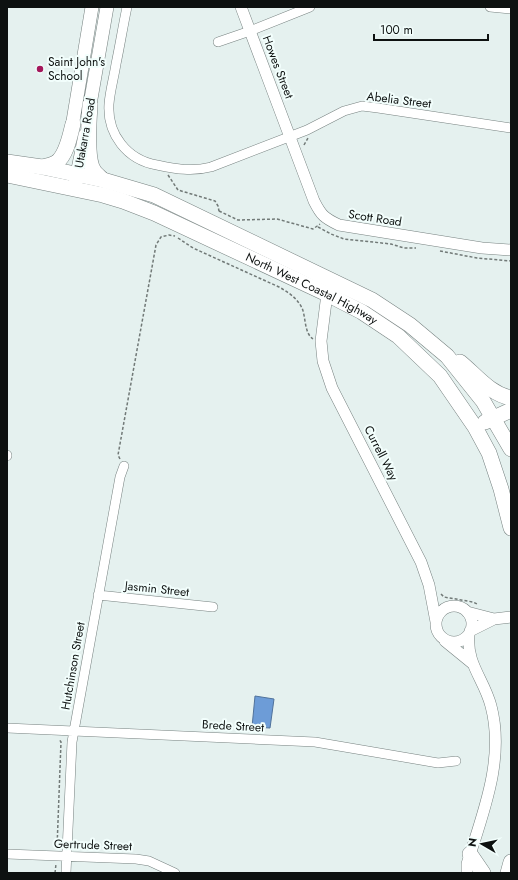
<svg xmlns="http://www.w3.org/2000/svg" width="518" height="880" font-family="Jost,sans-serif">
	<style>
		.water { fill: #6d9cd7; stroke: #50729b }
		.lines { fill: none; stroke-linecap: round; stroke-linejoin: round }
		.minor-casing { stroke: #778280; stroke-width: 10 }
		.tertiary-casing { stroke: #778280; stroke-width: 12 }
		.secondary-casing { stroke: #778280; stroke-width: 14 }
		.trunk-casing { stroke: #778280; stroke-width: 16 }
		.path { stroke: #717977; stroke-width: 1.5; stroke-dasharray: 3 2; stroke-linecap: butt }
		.minor { stroke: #fff; stroke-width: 9 }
		.tertiary { stroke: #fff; stroke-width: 11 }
		.secondary { stroke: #fff; stroke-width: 13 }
		.trunk { stroke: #fff; stroke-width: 15 }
		.poi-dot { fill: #a4175b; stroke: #f2fefc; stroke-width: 1.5 }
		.labels { text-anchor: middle; stroke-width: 4; stroke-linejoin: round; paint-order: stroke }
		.poi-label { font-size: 12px; fill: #0d1110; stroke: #f2fefc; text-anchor: start }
		.street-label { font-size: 12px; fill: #0d1110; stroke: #f2fefc }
	</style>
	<rect width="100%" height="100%" fill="#e5f1ef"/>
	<path class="water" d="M255 696 274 699 270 728 252 727Z"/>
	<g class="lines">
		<g class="minor-casing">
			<path id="minor" d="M127 7C123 26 120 45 116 64 114 77 110 91 109 104 107 134 127 160 157 165 176 169 192 172 211 167L307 130 344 111 362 106 378 108 511 128
				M490 7 511 9
				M218 42 250 31 310 7
				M7 456V455
				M98 595 213 607
				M7 728 315 742 438 763 456 761
				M7 854 136 859 149 861 175 873
				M66 873 72 742 120 477 124 466"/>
		</g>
		<g class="tertiary-casing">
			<path id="tertiary" d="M241 7 314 201C321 215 324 218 339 225L482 248 511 250
				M327 294 321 341 323 361 332 388 421 562 429 585 436 622
				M436 624a18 18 0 1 1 36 0a18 18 0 1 1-36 0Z
				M467 612 494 619 511 617
				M470 631 494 619
				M445 641 472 663
				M467 873V864C483 813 505 759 491 706 484 679 466 664 469 634"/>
		</g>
		<g class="secondary-casing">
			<path id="secondary" d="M88 116 107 7
				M71 133 92 7
				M75 184 85 135"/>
		</g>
		<g class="trunk-casing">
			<g id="trunk">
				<path d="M90 105C89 120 86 159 94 171 96 174 100 177 103 180"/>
				<path d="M7 162 42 167 103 180 154 195 372 300 410 325 447 356 483 401 511 449"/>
				<path d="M42 167C47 166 53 165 57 162 67 154 70 135 73 124"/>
				<path id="s1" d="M7 175 103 195 123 201 154 213 327 294 362 312 398 336 440 376 475 427 489 453 501 489 511 528"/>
				<path d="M460 362C476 375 490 394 511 398"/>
				<path d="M485 422 511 410"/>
				<path d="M470 854 483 873"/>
				<path d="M508 873 511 862"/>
			</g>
		</g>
		<path class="path" d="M304 145 308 138
			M168 175 178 190 215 201 218 206 219 211
			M219 211 238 220 277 219 313 229 320 224
			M318 227 331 234 344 239 391 244 404 248H416
			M178 238 193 248 279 287C288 292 297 298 302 308 306 317 304 333 313 339
			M440 251 477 258 511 261
			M120 459 118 455 156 245 161 237 169 235 175 236
			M441 594 444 597 473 602 477 604
			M57 848 61 742 59 739
			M55 873 56 864"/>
		<use href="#minor" class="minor"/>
		<use href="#tertiary" class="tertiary"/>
		<use href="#secondary" class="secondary"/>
		<use href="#trunk" class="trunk"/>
	</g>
	<circle class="poi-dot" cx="40" cy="69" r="4"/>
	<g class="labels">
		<g class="poi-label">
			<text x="48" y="66">Saint John's<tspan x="48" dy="14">School</tspan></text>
		</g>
		<g class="street-label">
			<text transform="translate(278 67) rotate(69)" y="4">Howes Street</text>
			<text transform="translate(399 100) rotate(7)" y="4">Abelia Street</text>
			<text transform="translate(85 133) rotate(-80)" y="4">Utakarra Road</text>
			<text transform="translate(375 218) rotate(9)" y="4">Scott Road</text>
			<text dy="4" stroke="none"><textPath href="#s1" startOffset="327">North West Coastal Highway</textPath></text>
			<text transform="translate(381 453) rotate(63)" y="4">Currell Way</text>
			<text transform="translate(157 589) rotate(6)" y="4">Jasmin Street</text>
			<text transform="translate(73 666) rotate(-80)" y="4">Hutchinson Street</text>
			<text transform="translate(233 726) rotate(3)" y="4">Brede Street</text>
			<text transform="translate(93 845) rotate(2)" y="4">Gertrude Street</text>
		</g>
	</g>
	<rect width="518" height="880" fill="none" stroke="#0d1110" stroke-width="16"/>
	<g transform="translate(482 844) rotate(279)" stroke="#f2fefc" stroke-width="3" paint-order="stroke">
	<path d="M0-3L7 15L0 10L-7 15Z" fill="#0d1110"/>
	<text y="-6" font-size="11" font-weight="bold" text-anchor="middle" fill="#0d1110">N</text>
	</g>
	<path d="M374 34v6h114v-6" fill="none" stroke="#0d1110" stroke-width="2"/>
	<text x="380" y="34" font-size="12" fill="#0d1110" stroke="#f2fefc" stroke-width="3" paint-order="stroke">100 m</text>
</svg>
